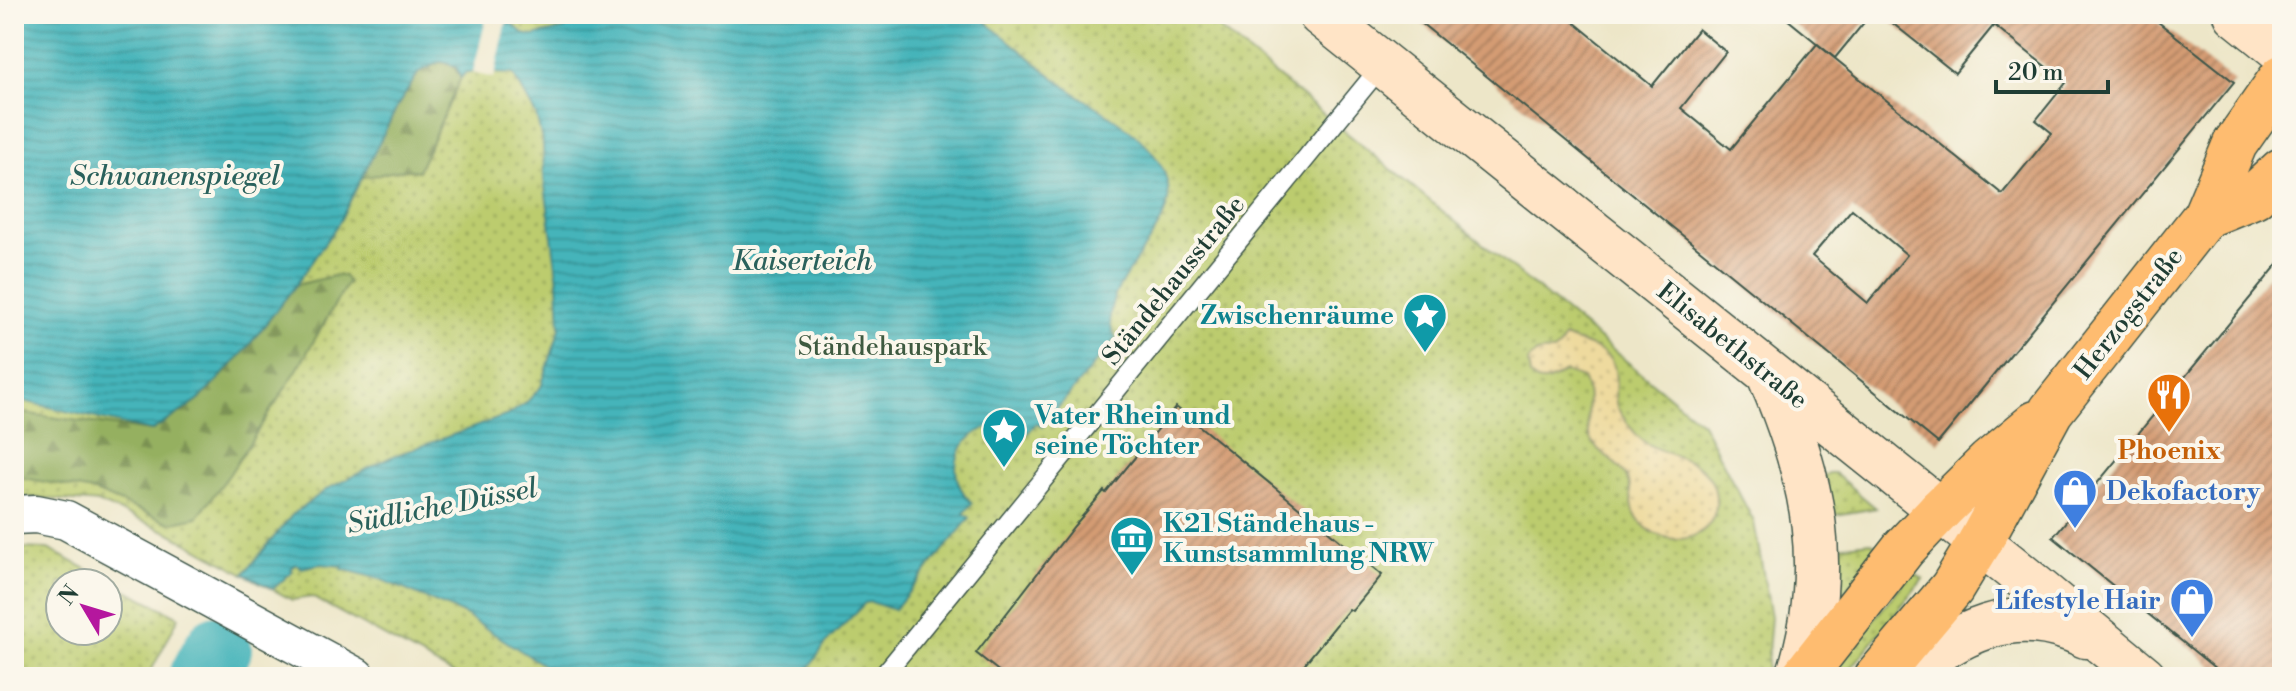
<svg xmlns="http://www.w3.org/2000/svg" width="2296" height="691" font-family="'Libre Bodoni',serif">
	<style>
		.green { fill: url(#green-dots); stroke: #6e8451; stroke-width: 2; fill-rule: evenodd }
		.forest { fill: url(#forest-firs); stroke: #5a764a; stroke-width: 2 }
		.sand { fill: url(#sand-dots); stroke: #868c69; stroke-width: 2 }
		.water { fill: url(#water-rules); stroke: #327877; stroke-width: 2 }
		.pier { fill: #ede6c8 }
		.lines { fill: none; stroke-linecap: round; stroke-linejoin: round }
		.river { stroke: #44b4ba; stroke-width: 68 }
		.building { fill: url(#building-hatch); fill-rule: evenodd }
		.service-casing { stroke: #3e564a; stroke-width: 21 }
		.minor-casing { stroke: #3e564a; stroke-width: 41 }
		.secondary-casing { stroke: #3e564a; stroke-width: 47 }
		.primary-casing { stroke: #3e564a; stroke-width: 47 }
		.trunk-casing { stroke: #3e564a; stroke-width: 47 }
		.service { stroke: #fff; stroke-width: 18 }
		.minor { stroke: #fff; stroke-width: 38 }
		.secondary { stroke: #ffe4c6; stroke-width: 44 }
		.primary { stroke: #febc70; stroke-width: 44 }
		.trunk { stroke: #febc70; stroke-width: 44 }
		.labels { text-anchor: middle; stroke-width: 8; stroke-linejoin: round; paint-order: stroke }
		.street-label { font-size: 26px; fill: #1f3d34; stroke: #fbf7ec }
		.culture-label { font-size: 26px; font-weight: bold; fill: #0d838f; stroke: #fbf7ec; text-anchor: start }
		.park-label { font-size: 26px; fill: #3e5a40; stroke: #fbf7ec }
		.food-label { font-size: 26px; font-weight: bold; fill: #c56008; stroke: #fbf7ec }
		.shop-label { font-size: 26px; font-weight: bold; fill: #366cbe; stroke: #fbf7ec; text-anchor: start }
		.water-label { font-size: 28px; font-style: italic; fill: #2a615c; stroke: #fbf7ec }
	</style>
	<defs>
		<pattern id="green-dots" width="8" height="8" patternUnits="userSpaceOnUse" patternTransform="scale(2)"><rect width="8" height="8" fill="#bccc6e"/><path d="M2 2h.1M6 6h.1" fill="none" stroke="#98a75b" stroke-width="1.8" stroke-linecap="round"/></pattern>
		<pattern id="forest-firs" width="22" height="20" patternUnits="userSpaceOnUse" patternTransform="scale(2)"><rect width="22" height="20" fill="#95b061"/><path d="M5 1l3.5 6h-7zM16 11l3.5 6h-7z" fill="#799051"/></pattern>
		<pattern id="sand-dots" width="8" height="8" patternUnits="userSpaceOnUse" patternTransform="scale(2)"><rect width="8" height="8" fill="#eeda9e"/><path d="M2 2h.1M6 6h.1" fill="none" stroke="#ccbc89" stroke-width="1.8" stroke-linecap="round"/></pattern>
		<pattern id="water-rules" width="6" height="5" patternUnits="userSpaceOnUse" patternTransform="scale(2)"><rect width="6" height="5" fill="#44b4ba"/><path d="M0 2.5h6" fill="none" stroke="#389498"/></pattern>
		<pattern id="building-hatch" width="6" height="6" patternUnits="userSpaceOnUse" patternTransform="scale(2)"><rect width="6" height="6" fill="#d49b73"/><path d="M-1 1l2-2M0 6l6-6M5 7l2-2" fill="none" stroke="#ab805f"/></pattern>
	</defs>
	<rect width="100%" height="100%" fill="#fbf7ec"/>
	<filter id="ink" filterUnits="userSpaceOnUse"><feTurbulence type="fractalNoise" baseFrequency=".0125" numOctaves="2"/><feDisplacementMap in="SourceGraphic" scale="16" xChannelSelector="R" yChannelSelector="G"/><feConvolveMatrix kernelMatrix="1 2 1 2 8 2 1 2 1" color-interpolation-filters="sRGB"/></filter>
	<filter id="wash" filterUnits="userSpaceOnUse"><feTurbulence type="fractalNoise" baseFrequency=".006" numOctaves="4" result="noise"/><feDisplacementMap in="SourceGraphic" scale="32" xChannelSelector="R" yChannelSelector="G"/><feGaussianBlur stdDeviation="1.8" result="paint"/><feColorMatrix in="noise" values="0 0 0 0 0 0 0 0 0 0 0 0 0 0 0 0 0 1.4 0 .05"/><feComposite in="paint" operator="in"/></filter>
	<g filter="url(#wash)">
		<rect width="100%" height="100%" fill="#ede6c8"/>
		<path class="green" d="M14 14H1201L1702 423 1754 522 1771 617 1766 675 459 677 312 597 292 600 170 533 100 503 26 497 14 499Z
			M1829 473H1834L1876 508 1834 515 1824 476Z
			M1871 542 1881 549 1844 592H1841L1838 589 1837 546Z
			M14 548 48 549 179 617 148 677H14ZM108 583V631H60V583Z
			M1912 572 1923 579 1844 677H1827Z"/>
		<path class="forest" d="M439 62 452 64 461 78 418 171C398 167 382 176 362 177L398 105 419 72Z
			M337 275 344 276 348 282 297 370 229 475 197 517 170 523 92 491 14 476V412L151 431 198 401 242 354 296 285Z"/>
		<path class="sand" d="M1564 337C1578 343 1597 346 1608 357 1623 371 1610 394 1618 409 1623 417 1630 427 1636 434 1656 459 1703 452 1714 487 1728 535 1673 556 1641 523 1627 509 1635 488 1624 473 1613 458 1592 451 1588 432 1585 413 1592 396 1583 378L1565 372C1552 380 1542 388 1530 376L1528 362C1535 351 1541 351 1553 352L1558 348Z"/>
		<path class="water" d="M14 14H473L511 23 524 34 533 36 565 29 578 14C685 14 792 14 899 14 913 14 968 10 977 15 985 19 993 29 1001 34 1029 56 1056 82 1087 101 1117 120 1162 147 1168 186 1177 236 1086 291 1116 338L1042 427 1036 423 1028 433C979 405 930 462 972 503L964 513 970 518 894 610 871 602 865 603 827 642 803 677H562L463 614 380 579 342 569 343 566 321 564 302 568 296 564 291 569 293 571 273 589 244 574 292 515 327 489 391 457 508 415 526 403 541 387 560 328 558 281 544 179 543 145 536 115 513 74 466 72 461 78 457 68 447 62H439L419 72 398 105 340 221 296 285 242 354 198 401 151 431 14 399Z"/>
		<path class="pier" d="M487 15 507 19 494 78 473 73Z"/>
		<g class="lines">
			<path class="river" d="M203 677 218 649"/>
		</g>
		<g id="blocks">
			<path class="building" d="M1410 14H1564L1652 86 1698 29 1726 52 1681 108 1731 149 1817 44 2002 194 2052 133 2036 120 2066 83 1994 25 1955 73 1881 14H2148L2234 82 1938 443ZM1852 209 1907 255 1868 303 1812 256Z
				M1781 14H1871L1835 58Z
				M2282 259V677H2226L2053 537Z
				M1176 407 1382 575 1352 611 1349 609 1294 677H1006L976 653 1074 526 1104 491 1106 493Z"/>
		</g>
	</g>
	<g filter="url(#ink)">
		<use href="#blocks" fill-opacity="0" stroke="#3e564a" stroke-width="2"/>
		<g class="lines">
			<g class="service-casing">
				<path id="service" d="M882 677 1383 64"/>
			</g>
			<g class="minor-casing">
				<path id="minor" d="M14 515 36 514 66 520 356 677"/>
			</g>
			<g class="secondary-casing">
				<path id="secondary" d="M1320 14 2011 567 2144 677
					M2236 14 2282 51
					M1770 377C1814 479 1833 569 1798 677
					M1899 677C1960 634 2010 600 2086 636"/>
			</g>
			<g class="primary-casing">
				<path id="primary" d="M2205 216 2254 196 2282 170
					M1940 510 1989 462 2036 423
					M1980 542 2051 411 2205 216 2235 144 2282 77"/>
			</g>
			<g class="trunk-casing">
				<path id="trunk" d="M1803 677 1904 548 1940 510
					M1877 677 1952 588 1980 542"/>
			</g>
			<use href="#service" class="service"/>
			<use href="#minor" class="minor"/>
			<use href="#secondary" class="secondary"/>
			<use href="#primary" class="primary"/>
			<use href="#trunk" class="trunk"/>
		</g>
	</g>
	<defs>
		<g id="sight-pin" transform="scale(2.3)"><path d="M0 17L-7.5 6A9.5 9.5 0 1 1 7.5 6Z" fill="#0f9aa8" stroke="#fbf7ec"/><path d="M0-6L1.8-2.2L6-1.7L2.9 1.2L3.7 5.4L0 3.3L-3.7 5.4L-2.9 1.2L-6-1.7L-1.8-2.2Z" fill="#fff"/></g>
		<g id="restaurant-pin" transform="scale(2.3)"><path d="M0 17L-7.5 6A9.5 9.5 0 1 1 7.5 6Z" fill="#e8710a" stroke="#fbf7ec"/><path d="M-5-6h1v4h1v-4h1v4h1v-4h1v5L-1.5 .5V6h-2V.5L-5-1ZM5-6V6H3V1.5H1.5Q1.5-4 5-6Z" fill="#fff"/></g>
		<g id="shop-pin" transform="scale(2.3)"><path d="M0 17L-7.5 6A9.5 9.5 0 1 1 7.5 6Z" fill="#3f7fe0" stroke="#fbf7ec"/><path d="M-5-2.5h2.3a2.7 3.5 0 0 1 5.4 0H5L5.5 6h-11ZM-1.5-2.5h3a1.5 2.3 0 0 0-3 0Z" fill="#fff"/></g>
		<g id="museum-pin" transform="scale(2.3)"><path d="M0 17L-7.5 6A9.5 9.5 0 1 1 7.5 6Z" fill="#0f9aa8" stroke="#fbf7ec"/><path d="M0-6L6-3V-2H-6V-3ZM-5-1h2V3h-2ZM-1-1h2V3h-2ZM3-1h2V3H3ZM-6 4H6V6H-6Z" fill="#fff"/></g>
	</defs>
	<g fill-rule="evenodd">
		<use href="#sight-pin" x="1425" y="315"/>
		<use href="#restaurant-pin" x="2169" y="395"/>
		<use href="#sight-pin" x="1004" y="430"/>
		<use href="#shop-pin" x="2075" y="491"/>
		<use href="#museum-pin" x="1132" y="538"/>
		<use href="#shop-pin" x="2192" y="600"/>
	</g>
	<g class="labels">
		<g class="street-label">
			<text transform="translate(1173 280) rotate(-51)" y="9">Ständehausstraße</text>
			<text transform="translate(2128 313) rotate(-52)" y="9">Herzogstraße</text>
			<text transform="translate(1733 345) rotate(39)" y="9">Elisabethstraße</text>
		</g>
		<g class="culture-label">
			<text x="1394" y="324" text-anchor="end">Zwischenräume</text>
			<text x="1035" y="424">Vater Rhein und<tspan x="1035" dy="30">seine Töchter</tspan></text>
			<text x="1163" y="532">K21 Ständehaus -<tspan x="1163" dy="30">Kunstsammlung NRW</tspan></text>
		</g>
		<g class="park-label">
			<text x="892" y="355">Ständehauspark</text>
		</g>
		<g class="food-label">
			<text x="2169" y="459">Phoenix</text>
		</g>
		<g class="shop-label">
			<text x="2106" y="500">Dekofactory</text>
			<text x="2161" y="609" text-anchor="end">Lifestyle Hair</text>
		</g>
		<g class="water-label">
			<text x="175" y="185">Schwanenspiegel</text>
			<text x="802" y="270">Kaiserteich</text>
			<text transform="translate(442 505) rotate(-11)" y="10">Südliche Düssel</text>
		</g>
	</g>
	<rect width="2296" height="691" fill="none" stroke="#fbf7ec" stroke-width="48"/>
	<g transform="translate(84 607) rotate(308)"><circle r="38" fill="#fbf7ec" stroke="#a3ada2" stroke-width="2"/>
	<path d="M0-6L14 30L0 20L-14 30Z" fill="#b5179e"/>
	<text y="-12" font-size="22" font-weight="bold" text-anchor="middle" fill="#1f3d34">N</text>
	</g>
	<path d="M1996 80v12h112v-12" fill="none" stroke="#1f3d34" stroke-width="4"/>
	<text x="2008" y="80" font-size="24" fill="#1f3d34" stroke="#fbf7ec" stroke-width="6" paint-order="stroke">20 m</text>
</svg>
